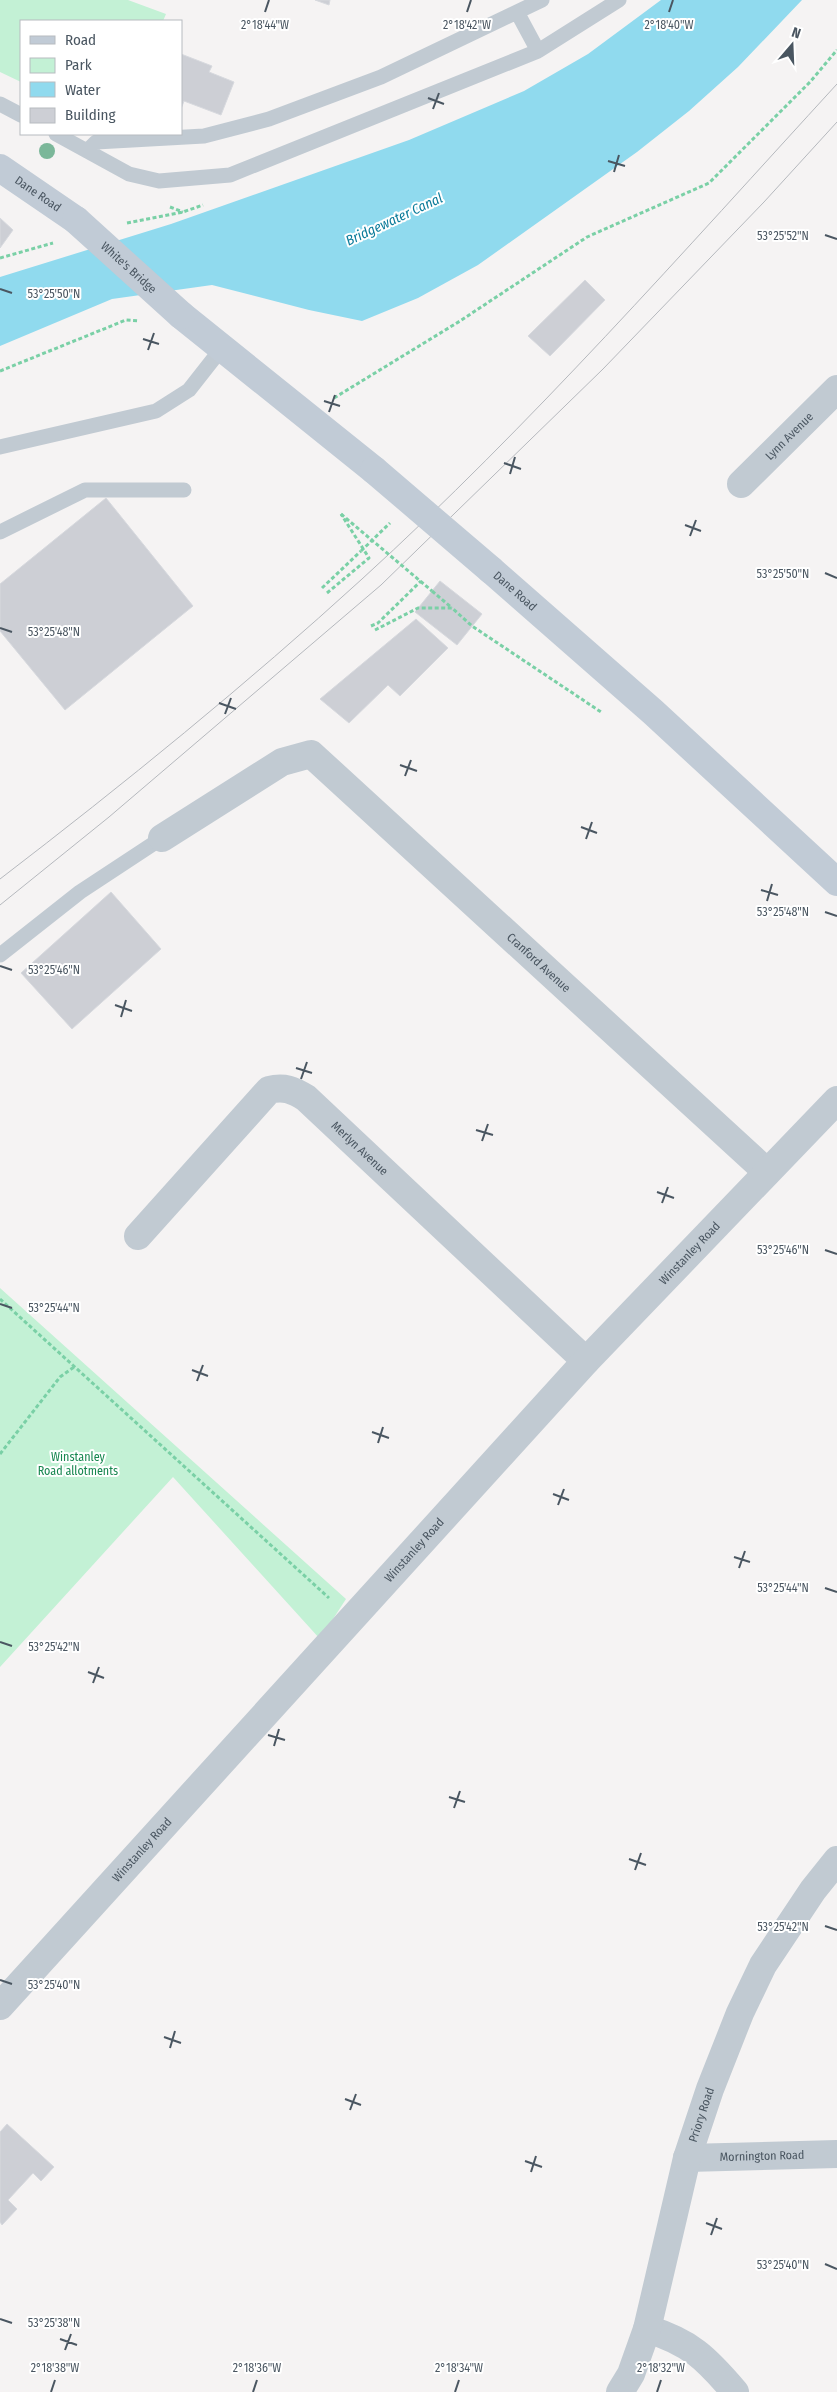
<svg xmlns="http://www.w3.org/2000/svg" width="837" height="2392" font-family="'Fira Sans Condensed',sans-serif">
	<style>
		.green { fill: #c3f1d5 }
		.water { fill: #90daee }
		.building { fill: #cdcfd5; stroke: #d7d9de }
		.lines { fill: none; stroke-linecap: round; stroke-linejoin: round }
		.path { stroke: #7ad0a6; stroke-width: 3; stroke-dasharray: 4 2.5; stroke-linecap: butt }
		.service { stroke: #c1cad2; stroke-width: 15 }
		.minor { stroke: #c1cad2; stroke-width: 28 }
		.secondary { stroke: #c1cbd6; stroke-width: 28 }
		.tram { stroke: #b5b8bd; stroke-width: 1 }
		.path-bridge { stroke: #7ad0a6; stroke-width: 3; stroke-dasharray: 4 2.5; stroke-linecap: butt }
		.secondary-bridge { stroke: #c1cbd6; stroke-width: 28 }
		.tree { fill: #7bb799 }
		.ticks { fill: none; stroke: #4a5661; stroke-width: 2 }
		.labels { text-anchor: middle; stroke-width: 4; stroke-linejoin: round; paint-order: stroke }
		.street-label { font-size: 12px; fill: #4a5661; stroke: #fff }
		.park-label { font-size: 12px; fill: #17864f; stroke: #fff }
		.water-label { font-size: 14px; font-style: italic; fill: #0c7c9b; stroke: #fff }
		.ticks-label { font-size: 12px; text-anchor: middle; fill: #4a5661; stroke: #fff; stroke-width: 4; stroke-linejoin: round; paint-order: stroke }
	</style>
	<rect width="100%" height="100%" fill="#f5f3f3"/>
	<path class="green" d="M0 0H128L166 14 163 21H21V82L0 72Z
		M0 1288 346 1599 320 1639 173 1477 0 1667Z"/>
	<path class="water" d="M661 0H802L738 67 689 111 637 152 478 265 418 298 362 321 309 310 212 285 112 299 0 346V277L171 224 409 140 524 91 588 54Z"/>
	<path class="building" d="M315 0H330L329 5Z
		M181 54 212 66 209 72 234 82 221 115 184 101 181 109Z
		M0 218 13 230 0 248Z
		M585 280 605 300 550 356 528 336Z
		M106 498 193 606 65 710 0 631V584Z
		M440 581 482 614 457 645 415 612Z
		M416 619 448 648 400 696 388 685 349 723 320 699Z
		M111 892 161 949 72 1029 21 973Z
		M7 2124 54 2167 41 2181 33 2173 8 2200 17 2209 2 2225 0 2222V2132Z"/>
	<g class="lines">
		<path class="path" d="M170 207 183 212
			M127 223 183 212 203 205
			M0 258 53 243
			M0 371 126 320 139 321
			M334 398 460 321 587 237 709 183 810 82 837 50
			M322 588 361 551
			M432 591 452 608
			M327 593 369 558 341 514
			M371 626 378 623 421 581
			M375 630 418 608H452L472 626 601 712
			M0 1299 329 1598
			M0 1454 60 1377 74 1367"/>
		<path class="service" d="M517 12 538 51
			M0 104 21 115
			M56 134 129 174 159 181 230 175 538 51 619 0
			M87 151 96 142 204 136 269 119 381 77 542 0
			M0 447 156 411 189 390 222 348
			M0 532 85 490H184
			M0 955 80 892 162 838"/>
		<g class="minor">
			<path id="s1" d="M741 484 837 389"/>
			<path id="s2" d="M162 838 282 762 311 754 767 1172"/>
			<path id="s3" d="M138 1236 269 1090C284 1086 293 1090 306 1098L586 1361"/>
			<path id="s4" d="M0 2006 586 1361 837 1100"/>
			<path id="s5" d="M687 2158 837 2154"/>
			<path d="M647 2329C690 2342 706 2358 735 2392"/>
			<path id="s6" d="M620 2392 631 2374 647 2329 687 2158 710 2089 740 2013 763 1965 813 1890 837 1860"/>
		</g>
		<g class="secondary">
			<path id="s7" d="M0 168 76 220"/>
			<path d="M181 315 374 470"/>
			<path id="s8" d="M491 570 653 712 837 882"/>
		</g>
		<path class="tram" d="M0 879C124 784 247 684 362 579 531 425 683 252 837 84
			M0 905 109 817 381 585 603 369 764 202 837 122"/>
		<path class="path-bridge" d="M341 514 432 591
			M361 551 390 523"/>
		<g class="secondary-bridge">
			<path id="s9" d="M76 220 181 315"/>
			<path d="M374 470 491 570"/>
		</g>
	</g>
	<circle class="tree" cx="47" cy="151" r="8"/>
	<path class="ticks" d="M265 12 269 0M467 12 471 0M669 12 673 0M428 98 444 104M433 109 439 93M608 161 625 166M614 172 619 155M825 235 837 239M0 289 12 293M143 339 159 344M148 350 154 333M324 401 340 406M329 412 335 395M504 463 521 469M510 474 515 457M685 525 701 531M690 536 696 520M825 573 837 578M0 628 12 632M219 703 236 709M225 714 231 698M400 765 417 771M405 776 411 760M581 827 597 833M586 839 592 822M761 890 778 895M767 901 772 884M825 912 837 916M0 966 12 970M115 1005 132 1011M121 1017 126 1000M296 1068 312 1073M301 1079 307 1062M476 1130 493 1135M482 1141 488 1124M657 1192 674 1198M662 1203 668 1187M825 1250 837 1254M0 1304 12 1308M192 1370 208 1376M197 1381 203 1365M372 1432 389 1438M378 1443 383 1427M553 1494 569 1500M558 1505 564 1489M734 1557 750 1562M739 1568 745 1551M825 1588 837 1592M0 1642 12 1646M88 1672 104 1678M93 1683 99 1667M268 1735 285 1740M274 1746 279 1729M449 1797 465 1802M454 1808 460 1791M629 1859 646 1865M635 1870 641 1853M825 1926 837 1930M0 1980 12 1984M164 2037 181 2043M170 2048 175 2031M345 2099 361 2105M350 2110 356 2094M525 2161 542 2167M531 2172 536 2156M706 2223 722 2229M711 2235 717 2218M825 2264 837 2269M0 2319 12 2323M60 2339 77 2345M65 2350 71 2334M51 2392 55 2380M253 2392 257 2380M455 2392 459 2380M657 2392 661 2380"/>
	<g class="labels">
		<g class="street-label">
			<text dy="4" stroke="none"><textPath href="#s7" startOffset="46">Dane Road</textPath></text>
			<text dy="4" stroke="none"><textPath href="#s9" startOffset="71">White's Bridge</textPath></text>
			<text dy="4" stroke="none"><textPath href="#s1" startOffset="68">Lynn Avenue</textPath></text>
			<text dy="4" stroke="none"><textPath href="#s8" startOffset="32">Dane Road</textPath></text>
			<text dy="4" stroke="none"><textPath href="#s2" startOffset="481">Cranford Avenue</textPath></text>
			<text dy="4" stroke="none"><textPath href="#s3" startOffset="309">Merlyn Avenue</textPath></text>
			<text dy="4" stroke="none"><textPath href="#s4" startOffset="1021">Winstanley Road</textPath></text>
			<text dy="4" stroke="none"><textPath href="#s4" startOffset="616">Winstanley Road</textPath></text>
			<text dy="4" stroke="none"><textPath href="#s4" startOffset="211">Winstanley Road</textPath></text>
			<text dy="4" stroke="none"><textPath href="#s6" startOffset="290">Priory Road</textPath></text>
			<text dy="4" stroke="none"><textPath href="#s5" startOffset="75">Mornington Road</textPath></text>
		</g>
		<g class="park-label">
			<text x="78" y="1461">Winstanley<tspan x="78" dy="14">Road allotments</tspan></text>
		</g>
		<g class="water-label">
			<text transform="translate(394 219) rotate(-25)" y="5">Bridgewater Canal</text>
		</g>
	</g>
	<g class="ticks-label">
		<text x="265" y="29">2°18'44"W</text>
		<text x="467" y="29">2°18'42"W</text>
		<text x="669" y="29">2°18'40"W</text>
		<text x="783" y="240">53°25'52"N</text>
		<text x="54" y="298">53°25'50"N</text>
		<text x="783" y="578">53°25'50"N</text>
		<text x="54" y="636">53°25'48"N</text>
		<text x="783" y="916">53°25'48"N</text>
		<text x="54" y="974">53°25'46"N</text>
		<text x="783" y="1254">53°25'46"N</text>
		<text x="54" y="1312">53°25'44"N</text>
		<text x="783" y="1592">53°25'44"N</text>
		<text x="54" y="1651">53°25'42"N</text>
		<text x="783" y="1931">53°25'42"N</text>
		<text x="54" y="1989">53°25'40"N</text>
		<text x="783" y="2269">53°25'40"N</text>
		<text x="54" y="2327">53°25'38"N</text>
		<text x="55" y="2372">2°18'38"W</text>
		<text x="257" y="2372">2°18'36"W</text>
		<text x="459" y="2372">2°18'34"W</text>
		<text x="661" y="2372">2°18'32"W</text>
	</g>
	<rect x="20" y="20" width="162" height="115" fill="#ffffff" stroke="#b7bbc0"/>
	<rect x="30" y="36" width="25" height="8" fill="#c1cbd6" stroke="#b7bbc0"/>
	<text x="65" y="45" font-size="15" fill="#4a5661">Road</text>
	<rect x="30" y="58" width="25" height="15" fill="#c3f1d5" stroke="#b7bbc0"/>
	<text x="65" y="70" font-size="15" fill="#4a5661">Park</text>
	<rect x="30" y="82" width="25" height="15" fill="#90daee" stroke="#b7bbc0"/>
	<text x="65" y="95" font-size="15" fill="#4a5661">Water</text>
	<rect x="30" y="108" width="25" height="15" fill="#cdcfd5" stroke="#b7bbc0"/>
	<text x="65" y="120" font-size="15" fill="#4a5661">Building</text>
	<g transform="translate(792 45) rotate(19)" stroke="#ffffff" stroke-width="4" paint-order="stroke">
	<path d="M0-4L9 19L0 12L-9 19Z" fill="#4a5661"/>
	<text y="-8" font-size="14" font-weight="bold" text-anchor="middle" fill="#4a5661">N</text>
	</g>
</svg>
